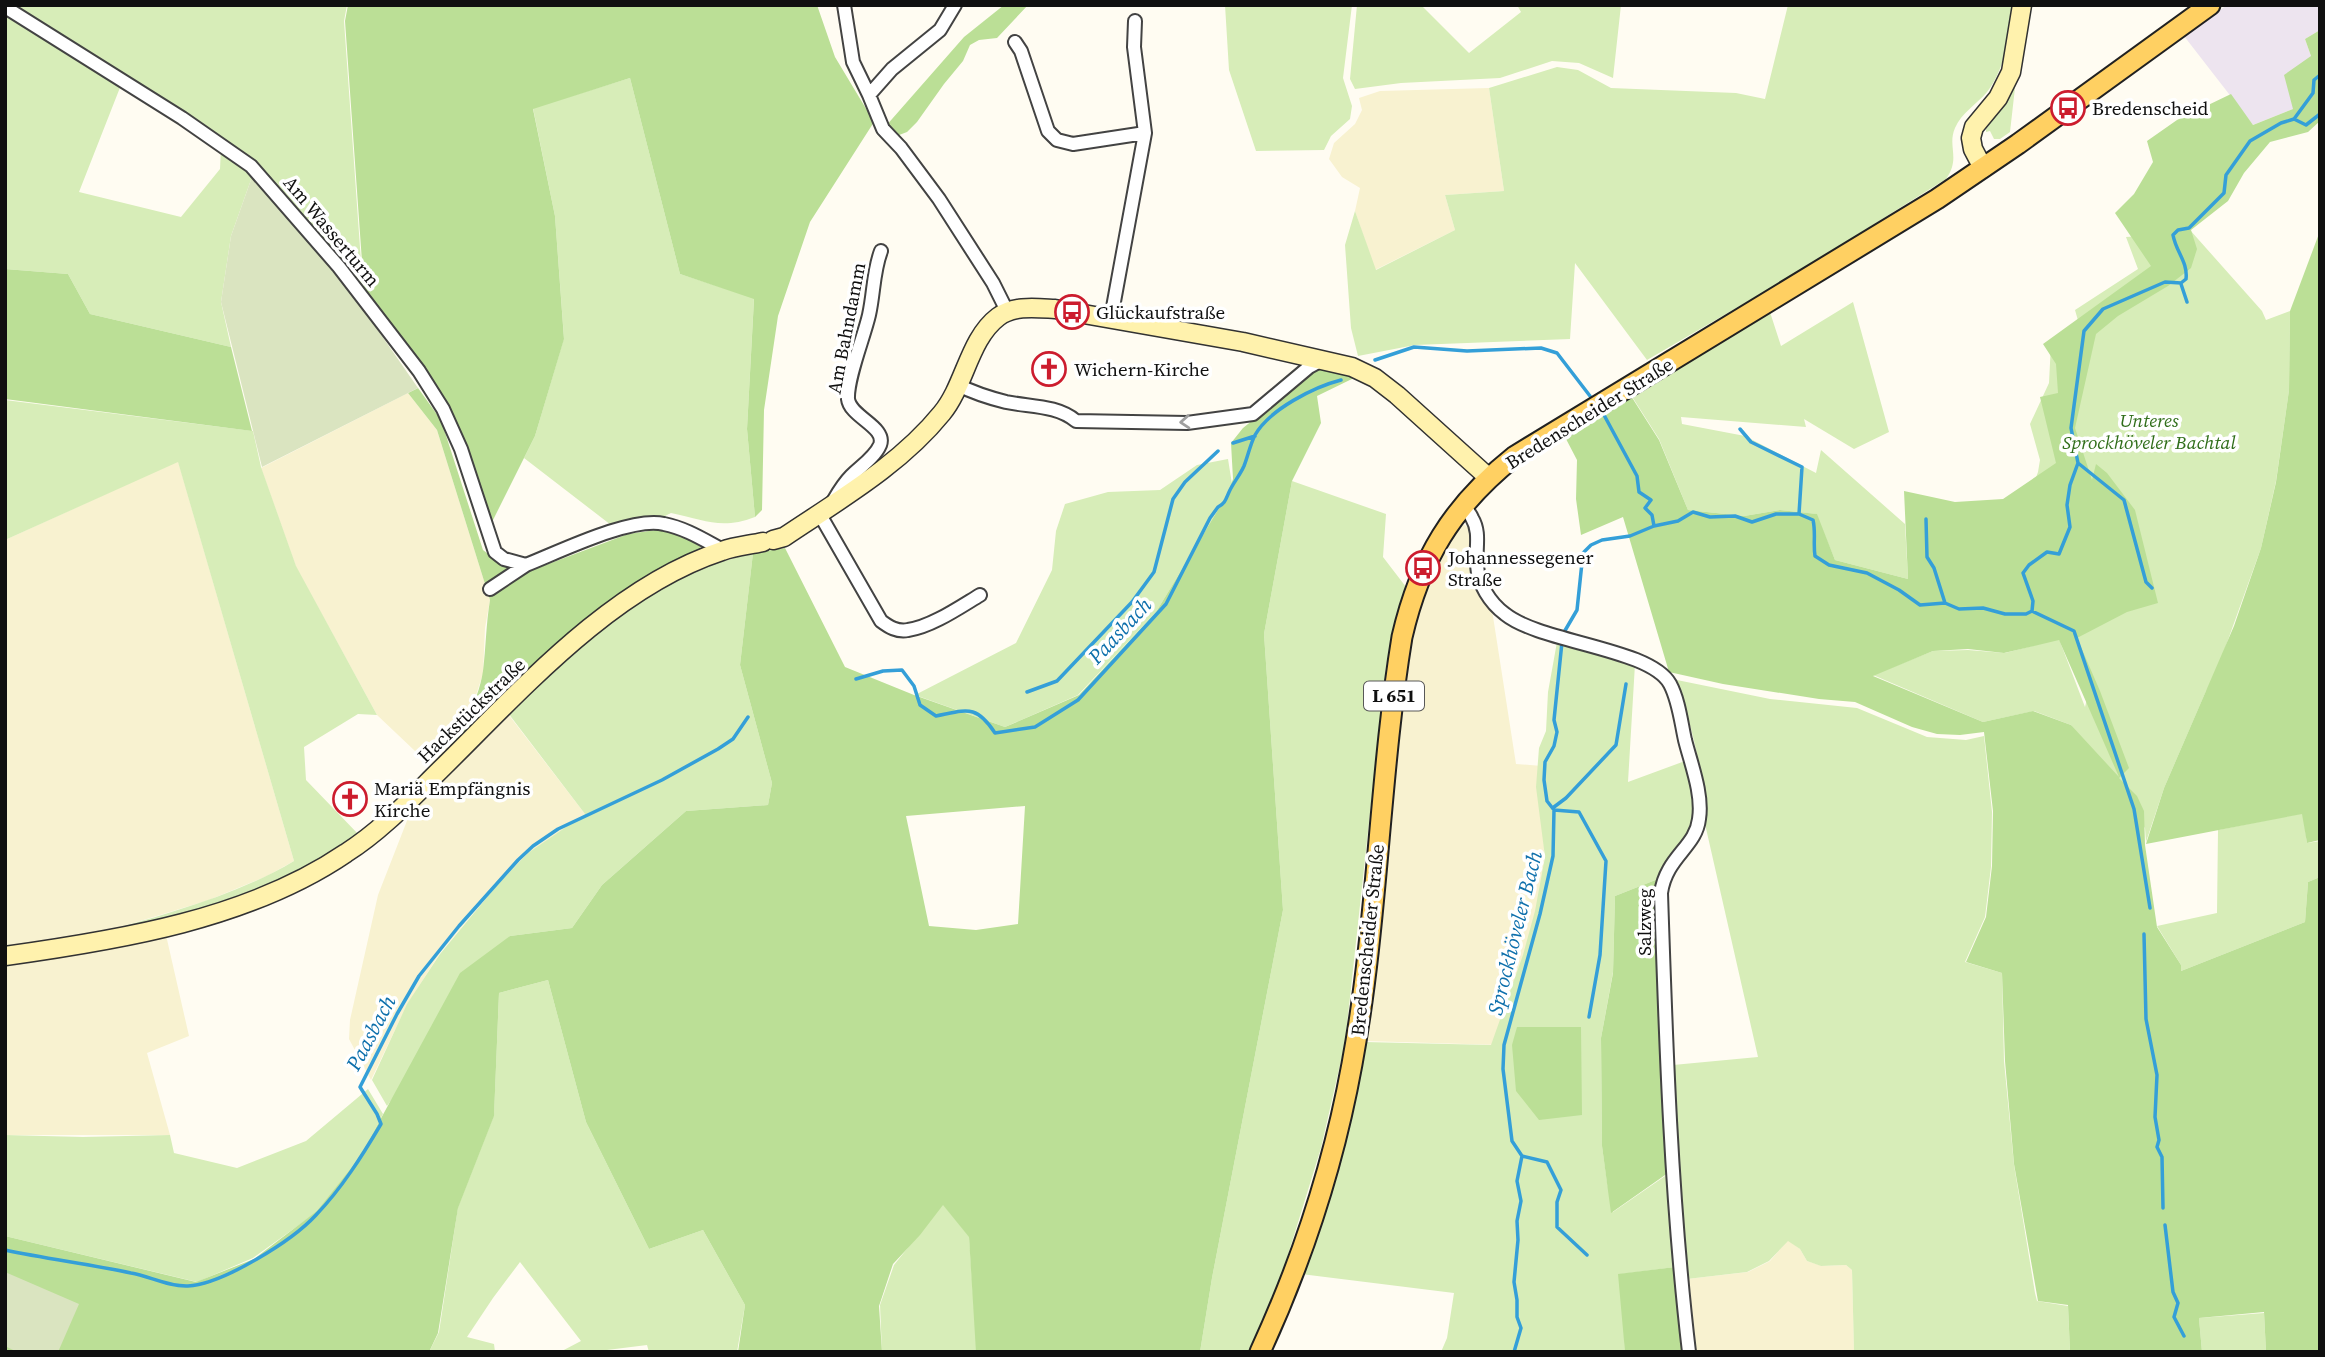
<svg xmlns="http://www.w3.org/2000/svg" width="2325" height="1357" font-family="'Source Serif 4',serif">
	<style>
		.industrial { fill: #ede4ef }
		.farmland { fill: #f8f2d0 }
		.green { fill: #d7edb8 }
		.forest { fill: #bbdf96; fill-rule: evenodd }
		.cemetery { fill: #dae4c0 }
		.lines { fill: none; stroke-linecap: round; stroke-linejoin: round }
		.stream { stroke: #349fd8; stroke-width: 3.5 }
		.street-casing { stroke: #434343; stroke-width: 16 }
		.secondary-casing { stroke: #323232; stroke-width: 21 }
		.primary-casing { stroke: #212121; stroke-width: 23 }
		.street { stroke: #fff; stroke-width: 12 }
		.secondary { stroke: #fff2ad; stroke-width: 18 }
		.primary { stroke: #ffd062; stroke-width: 19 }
		.oneway { stroke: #9f9f9f }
		.labels { text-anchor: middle; stroke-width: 7; stroke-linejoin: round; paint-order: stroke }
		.shield { fill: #fff; stroke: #585858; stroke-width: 2 }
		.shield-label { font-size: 18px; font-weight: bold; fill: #101010 }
		.poi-label { font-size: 19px; fill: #101010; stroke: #fff; text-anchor: start }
		.street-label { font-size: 19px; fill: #101010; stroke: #fff }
		.park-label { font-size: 19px; font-style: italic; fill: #306e1a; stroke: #fff }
		.water-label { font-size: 21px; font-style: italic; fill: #0e70ac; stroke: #fff }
	</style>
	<rect width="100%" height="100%" fill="#fffcf2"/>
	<path class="industrial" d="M2227 5H2320V30L2305 39 2311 56 2293 109 2253 125 2184 36Z"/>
	<path class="farmland" d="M1489 88 1504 191 1445 195 1455 230 1375 270 1355 211 1360 188 1342 177 1329 159 1334 143 1355 124 1362 110 1359 98 1380 91Z
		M408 393 437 430 490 600 485 628 483 674 470 713 456 738 434 769 377 715 296 567 261 468Z
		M178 461 294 861 267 876 209 900 127 925 91 936 5 949V540Z
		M1463 524 1471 529 1492 610 1516 764 1542 766 1545 893 1499 1045 1365 1041 1373 994 1400 710 1414 629 1426 589 1444 547 1455 529Z
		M508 714 585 814 529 853 498 884 440 953 407 1005 371 1080 349 1039 350 1020 378 895 412 808Z
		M166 935 189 1036 147 1053 170 1135H5V961Z
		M1788 1240 1800 1249 1807 1261 1822 1266 1846 1265 1852 1270 1854 1352H1695L1687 1279 1748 1272 1770 1261Z"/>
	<path class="green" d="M9 5H347L344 21 363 290 262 170 238 149Z
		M1225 5H1352L1343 78 1352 106 1350 119 1331 136 1324 150 1256 151 1229 70Z
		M1357 5H1421L1469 53 1521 12 1517 5H1621L1613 78 1579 63 1552 61 1500 78 1401 83 1355 89 1350 79Z
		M1788 5H2013C2009 34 2006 68 1987 92 1977 104 1961 113 1955 128 1947 147 1961 158 1946 179L1791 276 1647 360 1575 263 1570 339 1415 345 1358 356 1351 328 1345 245 1355 211 1376 270 1455 230 1445 195 1504 191 1489 88 1557 67 1578 70 1611 88 1736 93 1765 99Z
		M5 13 121 85 79 192 181 217 220 169 221 148 253 174 231 236 221 302 231 347 90 314 68 274 5 269Z
		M630 78 680 274 754 298 747 429 755 517C721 530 705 520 671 513L665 516 611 525 524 458 535 436 564 338 555 216 533 108Z
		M2016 79 2010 132 2000 139H1994L1990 131 1986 132V129L2004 103Z
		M2190 230 2262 311 2266 320 2290 311 2289 390 2276 481 2261 548 2215 676 2206 691 2164 788 2146 842 2145 828 2070 732 2073 728 2071 725 2034 711 1983 722 1873 675 1933 651 1968 650 2005 653 2059 639 2085 707 2092 677 2077 638 2034 483 2038 472 2040 460 2030 424 2049 383 2051 343 2079 324 2075 310 2138 269 2126 237 2155 235Z
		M1853 302 1889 432 1854 449 1804 419 1806 427 1681 417 1682 424 1745 436 1816 473 1821 450 1905 524 1908 579 1835 560 1816 514 1780 510 1744 516 1688 510 1659 439 1631 395 1769 309 1781 346Z
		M5 400 253 431 261 467 296 566 377 715 358 714 304 747 306 780 360 836 279 886 187 915 91 936C160 915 232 898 294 861L178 462 5 540Z
		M1228 459 1232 484 1227 495 1156 612 1078 695 1005 727 915 695 1016 643 1052 570 1056 531 1065 504 1108 492 1160 490 1197 465Z
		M1292 481 1386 514 1383 557 1406 587 1386 666 1345 1043 1321 1148 1283 1271 1250 1352H1200L1212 1278 1283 910 1264 634Z
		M753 553 740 665 772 783 768 805 686 811 602 885 572 928 510 936 387 1106 372 1080 407 1004 440 954 498 884 528 853 585 814 508 713 537 684 581 646 650 593 713 564Z
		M1557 642 1563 646 1565 643 1635 664 1628 782 1685 761C1690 783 1700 810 1689 832 1680 849 1665 861 1658 879L1615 896 1613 972 1601 1038 1602 1146 1607 1182 1613 1212 1668 1174 1675 1267 1622 1274 1625 1352H1441L1447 1338 1454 1293 1301 1274 1338 1162 1354 1105 1365 1042 1491 1045 1523 955 1535 911 1545 857 1536 787 1539 748 1546 731 1548 692Z
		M1672 679 1770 699 1857 708 1927 737 1966 740 1984 736 1992 812 1991 867 1985 917 1965 962 2002 973 2004 1061 2014 1165 2035 1293 2037 1301 2068 1306 2070 1352H1854L1852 1270 1846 1265 1821 1266 1807 1261 1800 1249 1788 1241 1769 1261 1747 1272 1687 1279 1673 1065 1758 1057 1705 824C1703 777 1694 721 1672 679Z
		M2303 813 2307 843 2320 841V877L2308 882 2305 922 2181 971V965L2157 926 2217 913 2218 830Z
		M548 980 586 1122 649 1249 703 1230 745 1305 737 1352H649L647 1345 607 1350 606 1352H560L581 1341 520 1262 493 1298 467 1337 494 1344 495 1352H429L439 1332 458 1207 494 1115 499 993Z
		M368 1089 383 1114 360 1158 317 1212 253 1258 197 1282 5 1236V1135L83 1137 170 1135 174 1153 237 1168 306 1141Z
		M943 1204 969 1236 977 1352H882L880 1305 894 1265Z
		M2264 1313 2266 1352H2202L2199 1318Z"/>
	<path class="forest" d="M348 5H817L835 57 874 122 810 222 778 316 764 410 762 510 755 517 747 429 754 299 680 274 630 78 533 109 555 216 564 339 535 436 489 528 451 414 364 290 345 21Z
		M1004 5H1028L997 38 979 40 970 45 963 61 944 84 917 122 907 132 894 137 885 127 964 37Z
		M2320 30V121L2308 132 2270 142 2244 173 2228 201 2191 230 2197 249 2191 268 2168 286 2118 316 2096 334 2075 428 2092 480 2096 464 2107 473 2135 510 2158 603 2127 612 2077 638 2100 691 2129 768 2119 778 2137 796 2144 811 2145 845 2157 927 2181 965V971L2305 922 2308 882 2320 877V1352H2266L2264 1312 2199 1318 2202 1352H2070L2068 1305 2038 1301 2014 1164 2005 1061 2002 973 1966 962 1986 917 1992 866 1993 811 1984 732 1960 735 1937 734 1912 727 1855 702 1819 699 1723 684 1669 672 1623 517 1581 535 1576 499 1577 460 1565 437 1631 396 1659 440 1688 510 1744 516 1780 510 1817 514 1835 560 1908 579 1904 491 1955 502 2003 499 2056 463 2040 397 2058 393 2056 364 2043 344 2151 266 2115 213 2134 194 2153 162 2147 141 2177 120 2231 94 2253 125 2293 109 2284 75 2311 56 2305 39ZM2059 640 2119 777 2071 725 2033 711 1983 722 1873 676 1933 651 1968 649 2004 653Z
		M2320 231V840L2307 843 2302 814 2146 844 2164 788 2234 626 2261 548 2276 482 2289 390 2290 311Z
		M5 269 68 274 90 314 231 347 252 431 5 399Z
		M1320 366 1356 377 1317 396 1321 423 1292 481 1264 634 1283 910 1212 1278 1200 1352H976L969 1237 943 1205 920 1235 893 1264 879 1306 882 1352H738L745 1305 703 1230 649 1249 586 1122 548 980 499 993 494 1116 458 1208 438 1333 429 1352H5V1236L196 1282 254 1259 317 1211 360 1157 460 973 510 936 572 928 602 885 686 811 768 805 772 783 740 665 753 553 785 548 845 667 914 695 1005 727 1079 695 1156 612 1227 495 1233 479 1231 443 1243 428ZM1025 806 1018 924 976 930 929 926 906 816Z
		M418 388 441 420 483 550 501 564 527 572 628 534 663 529 680 534 701 545 700 550 696 554 655 573 438 764C457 736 478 705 483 671 486 647 486 624 490 600L437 430 408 393Z
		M1658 879 1655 910 1660 982 1668 1173 1611 1213 1602 1146 1601 1038 1613 973 1615 896Z
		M1517 1027H1581L1582 1115 1539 1120 1516 1091 1512 1045Z
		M1675 1267 1687 1352H1625L1618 1274Z"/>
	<path class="cemetery" d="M253 174 341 277 418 388 262 467 221 302 231 236Z
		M5 1272 79 1304 58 1352H17L5 1346Z"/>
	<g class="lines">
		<path class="stream" d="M2294 119 2306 125 2320 114
			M2181 284 2187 302
			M1375 360 1414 347 1467 351 1541 348 1557 353 1590 396
			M1604 415 1637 476 1639 492 1651 500 1645 508 1652 515 1654 526
			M1740 429 1751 442 1802 467 1799 514
			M1233 443 1255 436
			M2078 463 2124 500 2146 582 2152 588
			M1926 519 1927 557 1934 568 1945 603
			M2032 611 2074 631 2134 809 2150 908
			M1563 634 1577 610 1583 553 1591 545 1602 540 1630 536 1654 526 1678 521 1693 512 1710 517 1735 516 1752 522 1776 514H1799L1813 520C1816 533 1813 543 1815 556L1829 565 1867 573 1899 590 1920 605 1945 603 1959 609 1983 608 2005 614H2026L2032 611 2033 601 2023 573 2029 565 2047 552 2059 554 2070 527 2067 505 2070 485 2078 463 2071 428 2084 331 2103 309 2165 282 2181 283 2186 279C2188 262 2176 252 2173 235L2178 230 2189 228 2224 193 2226 175 2250 141 2281 123 2294 119 2313 93 2314 80 2320 75
			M856 679 883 671 902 670 914 686 920 705 936 716C967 710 976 704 995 733L1035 727 1078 700 1166 604 1210 518 1218 507C1226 503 1226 498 1230 490 1234 482 1240 475 1244 466 1248 456 1250 445 1255 435 1270 409 1314 387 1341 380
			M1027 692 1057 681 1132 602 1154 572 1173 499 1185 482 1218 451
			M1554 807 1566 798 1616 745 1626 684
			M1554 810 1579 812 1606 861 1600 955 1589 1017
			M2144 934 2146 1019 2157 1075 2155 1117 2159 1140 2157 1147 2162 1157 2163 1208
			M1522 1156 1547 1162 1561 1190 1557 1202V1227L1587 1255
			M2165 1225 2173 1292 2178 1303 2174 1317 2184 1336
			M5 1250C47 1259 89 1264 131 1273 149 1276 169 1287 188 1286 223 1284 292 1241 316 1215 342 1188 362 1156 381 1124L377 1114 360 1087 397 1014 419 976 459 926 518 860 533 846 558 829 662 780 718 749 733 739 748 717
			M1514 1352 1521 1328 1517 1317V1300L1514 1282 1518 1240 1517 1221 1521 1201 1517 1181 1522 1156 1512 1141 1503 1069 1504 1045 1540 914 1553 856 1554 810 1547 801 1544 780 1545 762 1554 746 1557 732 1554 720 1562 642"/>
		<g class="street-casing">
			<path id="street" d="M844 5 853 62 869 95
				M955 5 940 30 892 69 869 95 883 129 901 148 939 199 993 283 1007 311
				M5 7 182 118 251 166 339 267 419 371 443 409 461 449 495 552 504 559 526 565C559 552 632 516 664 524 685 528 704 540 723 550
				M1015 42 1021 51 1048 131 1057 140 1073 144 1145 133
				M1111 318 1145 133 1134 47 1135 21
				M958 385C974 393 990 398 1006 402 1030 407 1057 405 1076 421L1187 423 1253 414 1309 367 1322 360
				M832 503C838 493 843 484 851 476 860 467 875 457 880 445 887 427 850 417 848 399 847 378 864 337 869 315 874 293 873 272 881 251
				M1463 505C1466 509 1470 513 1472 518 1481 533 1475 549 1477 565 1478 584 1490 603 1505 614 1541 643 1650 648 1670 684 1679 701 1681 722 1685 740 1691 764 1703 794 1699 819 1696 847 1666 857 1661 893 1666 1046 1671 1199 1689 1352
				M819 513 881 621C889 627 897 632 908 630 931 627 960 607 980 595
				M490 589 526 565"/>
		</g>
		<g class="secondary-casing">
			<path id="secondary" d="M1983 168 1973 149 1971 138 1974 127 1998 98 2011 72 2022 5
				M773 540 784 537C839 500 900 465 942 413 965 385 969 339 998 317 1014 305 1036 308 1055 309L1243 342 1352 367 1375 378 1397 395 1489 478
				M5 956C120 940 249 919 346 853 379 832 406 804 433 777 517 695 609 588 722 551 735 546 750 545 763 542"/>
		</g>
		<g class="primary-casing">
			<path id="primary" d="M1260 1352C1302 1261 1334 1163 1352 1064 1378 923 1379 778 1402 637 1420 559 1452 506 1515 456L1937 199 2018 144 2210 5"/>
		</g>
		<use href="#street" class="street"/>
		<use href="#secondary" class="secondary"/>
		<use href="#primary" class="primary"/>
	</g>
	<defs><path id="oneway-chevron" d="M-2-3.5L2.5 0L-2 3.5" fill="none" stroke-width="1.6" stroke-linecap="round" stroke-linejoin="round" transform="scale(1.75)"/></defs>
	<use class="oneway" href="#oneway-chevron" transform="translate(1185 422) rotate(176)"/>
	<defs>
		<g id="bus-ring" transform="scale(1.75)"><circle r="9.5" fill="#fff" stroke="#cc1c2e" stroke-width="1.5"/><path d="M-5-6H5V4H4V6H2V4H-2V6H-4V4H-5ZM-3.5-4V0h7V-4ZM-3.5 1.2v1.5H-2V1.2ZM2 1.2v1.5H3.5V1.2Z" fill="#cc1c2e"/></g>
		<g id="church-ring" transform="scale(1.75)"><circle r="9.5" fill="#fff" stroke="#cc1c2e" stroke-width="1.5"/><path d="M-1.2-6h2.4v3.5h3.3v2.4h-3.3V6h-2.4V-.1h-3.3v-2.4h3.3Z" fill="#cc1c2e"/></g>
	</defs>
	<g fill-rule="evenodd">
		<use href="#bus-ring" x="2068" y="108"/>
		<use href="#bus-ring" x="1072" y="312"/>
		<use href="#church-ring" x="1049" y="369"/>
		<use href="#bus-ring" x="1423" y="568"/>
		<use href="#church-ring" x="350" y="799"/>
	</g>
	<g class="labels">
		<rect class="shield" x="1364" y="681.5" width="60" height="29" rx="5"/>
		<g class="shield-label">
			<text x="1394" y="702">L 651</text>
		</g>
		<g class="poi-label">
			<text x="2092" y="115">Bredenscheid</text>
			<text x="1096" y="319">Glückaufstraße</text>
			<text x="1074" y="376">Wichern-Kirche</text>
			<text x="1448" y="564">Johannessegener<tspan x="1448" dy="22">Straße</tspan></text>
			<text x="374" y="795">Mariä Empfängnis<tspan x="374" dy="22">Kirche</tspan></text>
		</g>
		<g class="street-label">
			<text transform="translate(332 231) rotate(50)" y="7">Am Wasserturm</text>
			<text transform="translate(846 328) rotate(-79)" y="7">Am Bahndamm</text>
			<text transform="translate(1589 413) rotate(-32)" y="7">Bredenscheider Straße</text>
			<text transform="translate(471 710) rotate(-44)" y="7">Hackstückstraße</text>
			<text transform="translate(1644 922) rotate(-90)" y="7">Salzweg</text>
			<text transform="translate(1367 940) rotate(-84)" y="7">Bredenscheider Straße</text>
		</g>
		<g class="park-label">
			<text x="2149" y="427">Unteres<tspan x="2149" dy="22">Sprockhöveler Bachtal</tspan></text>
		</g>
		<g class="water-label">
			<text transform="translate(1120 631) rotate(-47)" y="7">Paasbach</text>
			<text transform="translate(1515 933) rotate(-76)" y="7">Sprockhöveler Bach</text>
			<text transform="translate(371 1033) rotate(-62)" y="7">Paasbach</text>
		</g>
	</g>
	<rect width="2325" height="1357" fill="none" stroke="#101010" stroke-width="14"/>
</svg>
